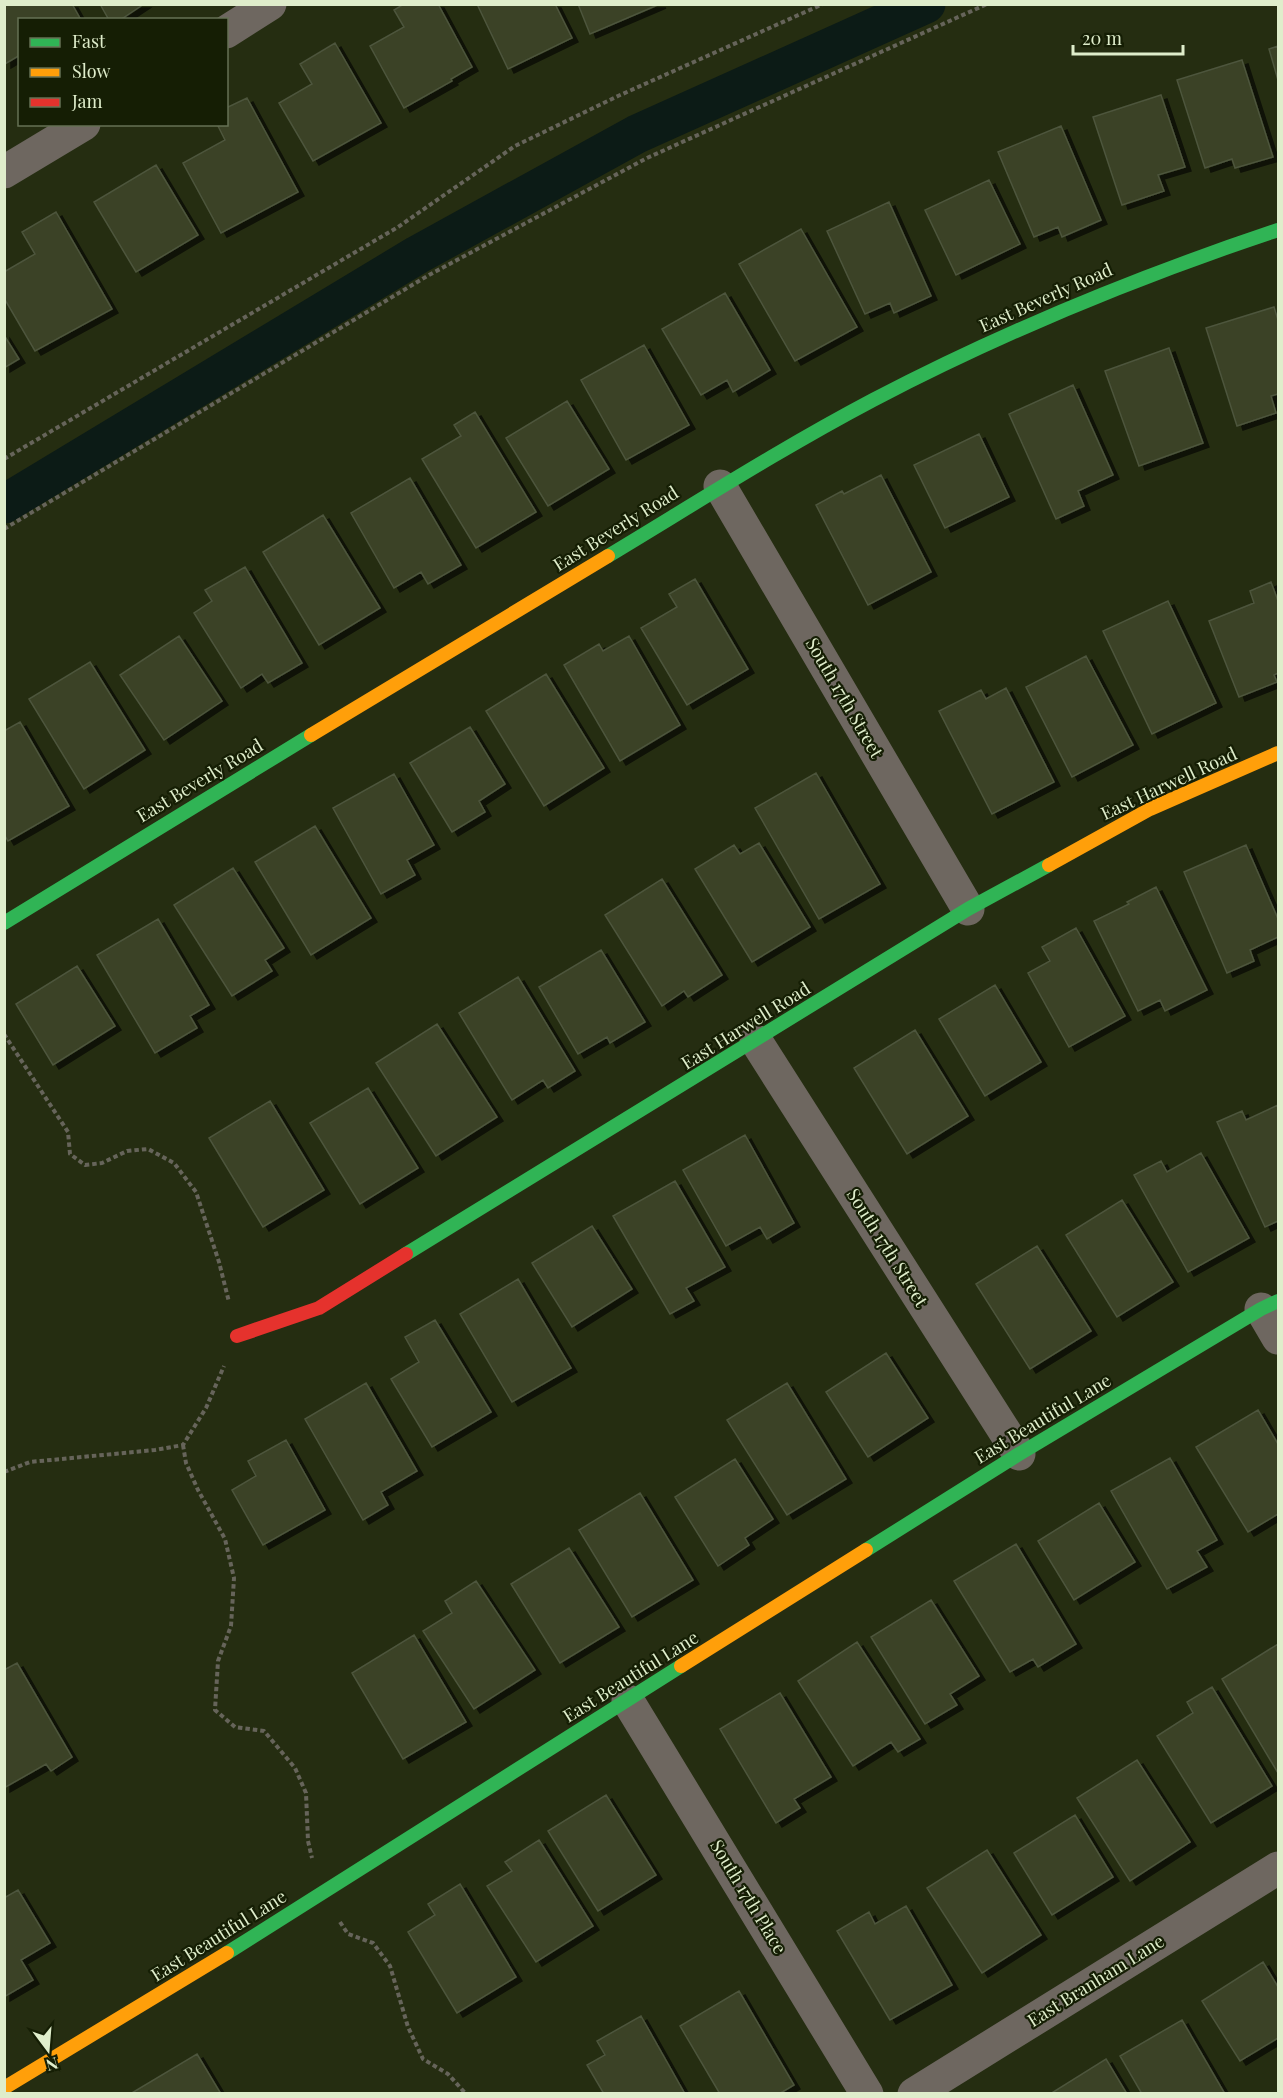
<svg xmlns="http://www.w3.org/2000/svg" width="1283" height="2098" font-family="'Playfair Display',serif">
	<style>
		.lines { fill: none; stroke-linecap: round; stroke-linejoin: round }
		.canal { stroke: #0c1b16; stroke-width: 39 }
		.building { fill: #3a4226; stroke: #4d553c; stroke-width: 1.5; filter: url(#shadow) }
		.path { stroke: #66645a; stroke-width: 4; stroke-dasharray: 4.5 3; stroke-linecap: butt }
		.street { stroke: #6e6760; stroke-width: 33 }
		.fast { stroke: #30b455; stroke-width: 14 }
		.slow { stroke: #ff9f0a; stroke-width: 14 }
		.jam { stroke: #e5322d; stroke-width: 14 }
		.labels { text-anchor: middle; stroke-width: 4.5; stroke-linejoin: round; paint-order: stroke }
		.street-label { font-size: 18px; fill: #dfedcb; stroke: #151e04 }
	</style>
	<defs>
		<filter id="shadow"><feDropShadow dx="6" dy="4" stdDeviation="0" flood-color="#0009"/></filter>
	</defs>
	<rect width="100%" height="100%" fill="#252d11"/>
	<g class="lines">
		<path class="canal" d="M4 504 417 255 637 134 926 4"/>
	</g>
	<path class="building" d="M4 4H72L81 20H20V55L5 64Z
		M100 4H144L120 20H109Z
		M404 4H438L472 67 451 79 452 81 404 108 370 46 404 27 394 10Z
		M477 4H555L572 38 508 69Z
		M578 4H660L590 34Z
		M335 43 381 123 313 161 279 103 312 84 300 64Z
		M1278 46V80L1269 49Z
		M1242 60 1273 157 1235 168 1232 159 1205 168 1177 80Z
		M1161 95 1185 167 1158 175 1164 191 1122 205 1093 117Z
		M247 98 298 192 221 233 183 163 225 140 217 124H226V108Z
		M1061 126 1101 220 1062 237 1058 227 1034 237 998 152Z
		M156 165 198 235 136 272 94 202Z
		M989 180 1020 244 956 275 925 210Z
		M889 202 931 296 894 313 890 303 865 314 827 231Z
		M56 212 112 309 35 351 4 298V272L35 254 22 232Z
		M801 229 857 327 795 361 739 264Z
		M725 293 770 370 733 392 727 380 701 395 662 329Z
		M1274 307 1278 320V394L1271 396 1276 413 1237 426 1206 328Z
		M4 335 19 359 4 368Z
		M644 345 689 425 626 460 581 380Z
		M1169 348 1203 443 1139 466 1105 371Z
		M1073 385 1113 475 1078 491 1084 506 1056 519 1009 414Z
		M567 401 609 469 548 506 506 438Z
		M475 412 536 512 476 548 422 459 461 436 454 425Z
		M979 434 1009 497 945 528 914 465Z
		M881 475 931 572 868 605 816 505 842 491 844 494Z
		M410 478 461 565 428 584 421 572 394 588 351 513Z
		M323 515 380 608 319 645 263 552Z
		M245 567 302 663 268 683 262 674 241 688 194 613 212 601 205 590Z
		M695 579 748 669 687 705 641 628 677 607 669 594Z
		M1271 582 1278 601V673L1274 675 1277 682 1239 697 1209 621 1254 603 1250 591Z
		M1168 601 1216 703 1152 734 1103 631Z
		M179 636 222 701 164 740 120 675Z
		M629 636 680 725 620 761 564 665 599 644 603 651Z
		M1086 656 1133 745 1072 777 1026 687Z
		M90 662 145 750 84 789 29 699Z
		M546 674 604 768 544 806 486 711Z
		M1006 688 1054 782 992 814 939 711 981 690 986 699Z
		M20 722 69 806 8 841 4 834V731Z
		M470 727 505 784 479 801 485 812 452 832 410 763Z
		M816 773 880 884 819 919 755 808Z
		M394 774 434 845 407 860 415 875 381 894 333 808Z
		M315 826 371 918 311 955 255 862Z
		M759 843 810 927 752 962 695 869 734 845 740 854Z
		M1246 845 1278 919V937L1250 950 1254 961 1227 973 1184 872Z
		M233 868 284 948 265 960 272 971 232 996 174 905Z
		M662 879 722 975 688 997 684 991 662 1006 605 915Z
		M1156 887 1207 990 1165 1011 1160 1000 1138 1011 1094 921 1129 904 1127 902Z
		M158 919 209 1005 190 1016 197 1028 155 1053 97 955Z
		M1076 928 1125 1016 1069 1047 1028 973 1050 961 1042 947Z
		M601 950 645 1022 610 1043 607 1037 578 1054 539 987Z
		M77 966 115 1026 53 1065 16 1004Z
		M518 977 575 1071 548 1088 543 1080 512 1100 459 1013Z
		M995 985 1041 1062 985 1096 939 1019Z
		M437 1024 497 1117 436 1156 376 1063Z
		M915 1030 968 1116 907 1154 854 1068Z
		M368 1088 418 1168 360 1204 310 1123Z
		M270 1101 324 1190 263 1227 209 1138Z
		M1278 1105V1221L1265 1227 1217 1122 1242 1111 1246 1120Z
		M745 1135 794 1223 767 1239 760 1227 726 1246 683 1170Z
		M1201 1153 1249 1238 1188 1272 1134 1175 1161 1161 1167 1172Z
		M675 1181 725 1267 686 1288 694 1301 670 1314 613 1216Z
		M1122 1200 1173 1282 1117 1317 1066 1235Z
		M592 1226 632 1289 572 1327 532 1263Z
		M1037 1246 1091 1331 1030 1369 976 1284Z
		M518 1279 571 1368 512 1402 460 1314Z
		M435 1320 491 1412 432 1447 391 1379 419 1362 405 1337Z
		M886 1353 928 1418 868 1457 826 1392Z
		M366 1383 417 1471 381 1492 388 1505 363 1520 305 1419Z
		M787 1383 846 1479 787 1515 727 1420Z
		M1258 1410 1278 1444V1514L1248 1532 1196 1447Z
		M286 1440 325 1510 263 1545 232 1490 256 1476 248 1461Z
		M1170 1458 1217 1540 1197 1551 1207 1567 1167 1589 1111 1491Z
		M735 1459 773 1519 745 1538 749 1545 718 1566 675 1497Z
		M640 1493 693 1580 632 1617 579 1530Z
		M1099 1503 1135 1562 1074 1600 1038 1541Z
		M1016 1544 1076 1644 1038 1667 1033 1659 1010 1672 954 1581Z
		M569 1548 619 1627 560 1663 511 1584Z
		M476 1581 535 1670 474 1709 423 1631 452 1613 445 1601Z
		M931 1600 979 1676 950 1694 957 1705 925 1724 871 1637Z
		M414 1635 466 1722 403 1759 352 1673Z
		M857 1642 920 1739 898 1752 891 1742 853 1766 798 1681Z
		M1278 1644V1773L1222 1679Z
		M17 1663 72 1757 51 1771 46 1764 4 1788V1670Z
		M1212 1687 1272 1786 1211 1823 1157 1736 1193 1713 1187 1702Z
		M780 1693 831 1777 794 1799 800 1808 776 1823 720 1729Z
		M1137 1760 1190 1842 1130 1881 1077 1798Z
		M606 1795 656 1875 598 1911 548 1831Z
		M1075 1815 1113 1877 1052 1915 1014 1853Z
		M539 1840 593 1926 536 1962 487 1886 512 1871 505 1862Z
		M987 1850 1041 1935 982 1973 927 1888Z
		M460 1884 516 1977 457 2013 408 1932 435 1915 428 1904Z
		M18 1890 50 1943 21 1960 33 1980 4 1997V1898Z
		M906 1906 952 1985 890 2020 837 1931 869 1912 875 1924Z
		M1263 1962 1278 1987V2038L1240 2061 1202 2001Z
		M739 1991 794 2085 779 2094H720L680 2026Z
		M641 2016 685 2094H604L587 2065 605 2055 597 2041Z
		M1182 2020 1225 2094H1142L1120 2056Z
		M197 2054 221 2094H130Z
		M1106 2059 1127 2094H1050Z"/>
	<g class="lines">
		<path class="path" d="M4 459 398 227 515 146 618 96 823 4
			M4 529 429 275 647 158 987 4
			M4 1034 68 1132 70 1154 85 1165 102 1163 127 1151 148 1149 174 1163 196 1192 219 1262 229 1302
			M183 1445 186 1463 198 1490 225 1539 234 1578 231 1626 218 1661 215 1710 235 1727 264 1731 295 1768 306 1793 308 1841 312 1858
			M4 1472 30 1462 155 1450 183 1445 206 1408 224 1366
			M340 1922 348 1934 373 1943 390 1966 408 2027 423 2059 448 2074 466 2094"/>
		<path class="street" d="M226 32 270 4
			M4 172 84 124
			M720 486 968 909
			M756 1041 1019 1454
			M1261 1309 1278 1338
			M628 1701 867 2094
			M914 2094 1278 1868"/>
		<path class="fast" d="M608 556C696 503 782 448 873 400 1005 331 1137 277 1278 230
			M4 923 311 735
			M406 1254 968 909 1049 865
			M866 1550 1019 1454 1261 1309 1278 1301
			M227 1953 681 1666"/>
		<path class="slow" d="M311 735 608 556
			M1049 865 1150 809 1278 753
			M681 1666 866 1550
			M4 2088 227 1953"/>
		<path class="jam" d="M237 1336 319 1308 406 1254"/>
	</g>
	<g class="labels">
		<g class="street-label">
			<text transform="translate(1046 298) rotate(-24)" y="6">East Beverly Road</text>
			<text transform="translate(616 529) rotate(-32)" y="6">East Beverly Road</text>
			<text transform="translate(844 698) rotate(60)" y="6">South 17th Street</text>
			<text transform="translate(200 781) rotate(-31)" y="6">East Beverly Road</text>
			<text transform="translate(1169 784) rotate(-25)" y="6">East Harwell Road</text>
			<text transform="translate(746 1026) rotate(-32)" y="6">East Harwell Road</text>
			<text transform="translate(887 1248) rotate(58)" y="6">South 17th Street</text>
			<text transform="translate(1043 1419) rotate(-31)" y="6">East Beautiful Lane</text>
			<text transform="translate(631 1677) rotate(-32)" y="6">East Beautiful Lane</text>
			<text transform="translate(748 1897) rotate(59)" y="6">South 17th Place</text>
			<text transform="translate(219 1936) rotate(-32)" y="6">East Beautiful Lane</text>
			<text transform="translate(1096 1981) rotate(-32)" y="6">East Branham Lane</text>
		</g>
	</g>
	<rect width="1283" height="2098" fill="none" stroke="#dfedcb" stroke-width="12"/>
	<rect x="18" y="18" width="210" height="108" fill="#151e04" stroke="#667154" stroke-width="1.5"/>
	<rect x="30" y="38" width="30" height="9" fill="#30b455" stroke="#667154" stroke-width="1.5"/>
	<text x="72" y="48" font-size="18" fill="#dfedcb">Fast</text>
	<rect x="30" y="68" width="30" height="9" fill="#ff9f0a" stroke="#667154" stroke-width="1.5"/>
	<text x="72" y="78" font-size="18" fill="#dfedcb">Slow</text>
	<rect x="30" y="98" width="30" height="9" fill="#e5322d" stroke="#667154" stroke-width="1.5"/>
	<text x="72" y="108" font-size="18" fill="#dfedcb">Jam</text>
	<g transform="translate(48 2050) rotate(164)" stroke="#151e04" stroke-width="4.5" paint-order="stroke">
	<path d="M0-4.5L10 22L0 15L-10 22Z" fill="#dfedcb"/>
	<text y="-9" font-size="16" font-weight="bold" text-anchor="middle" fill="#dfedcb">N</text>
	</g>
	<path d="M1073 45v9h110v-9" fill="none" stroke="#dfedcb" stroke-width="3"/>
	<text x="1082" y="45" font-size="18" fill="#dfedcb" stroke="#151e04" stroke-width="4.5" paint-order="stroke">20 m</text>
</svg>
